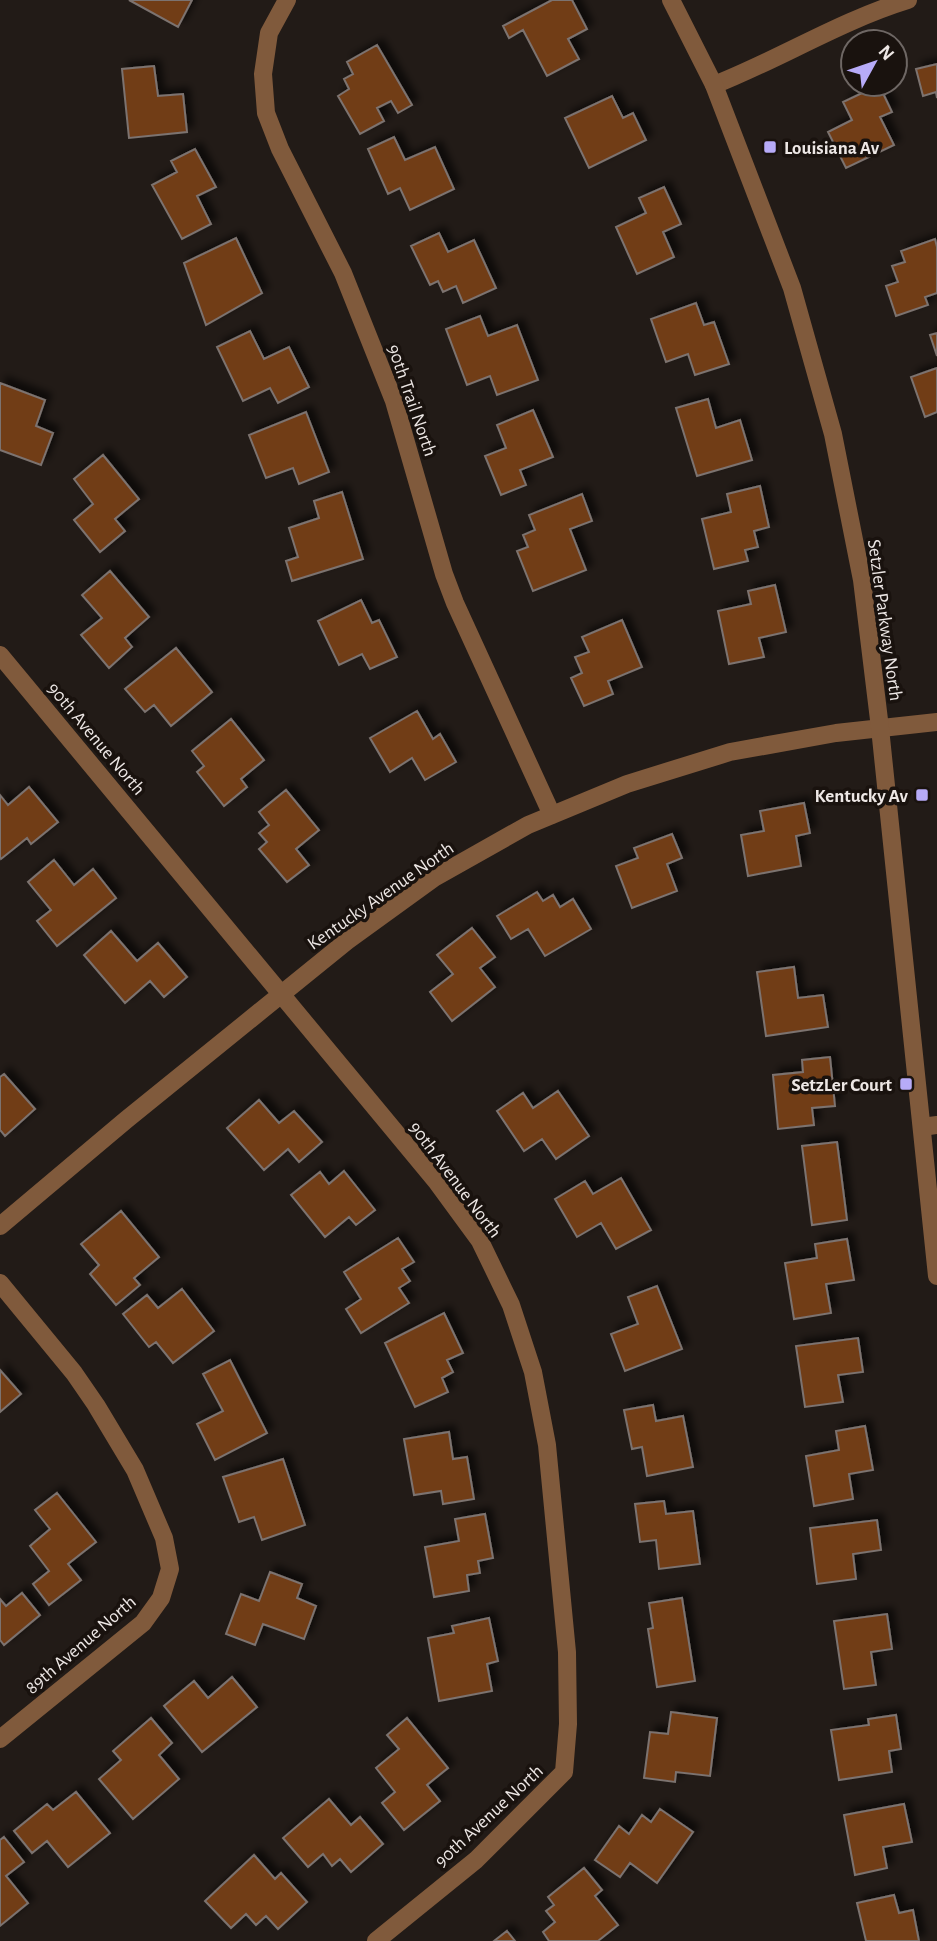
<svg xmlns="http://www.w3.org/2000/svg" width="937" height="1941" font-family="'Alegreya Sans',sans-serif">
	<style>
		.building { fill: #713c19; stroke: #7c736f; stroke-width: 2; filter: url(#shadow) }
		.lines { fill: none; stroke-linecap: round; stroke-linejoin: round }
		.minor { stroke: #805a3c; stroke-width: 18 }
		.tertiary { stroke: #805a3c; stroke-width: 18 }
		.poi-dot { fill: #b7abf8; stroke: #19120e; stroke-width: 2.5 }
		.labels { text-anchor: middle; stroke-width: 7; stroke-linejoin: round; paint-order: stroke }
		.poi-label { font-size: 19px; font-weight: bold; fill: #ede7e5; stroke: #19120e; text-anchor: end }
		.street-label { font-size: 19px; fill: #ede7e5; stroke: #19120e }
	</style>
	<defs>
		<filter id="shadow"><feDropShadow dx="6" dy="-6" stdDeviation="3.5" flood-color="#0009"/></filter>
	</defs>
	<rect width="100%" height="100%" fill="#221b17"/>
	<path class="building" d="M129 0H192L178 27Z
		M552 0H572L587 29 568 39 579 59 547 76 523 30 509 38 503 26Z
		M377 45 412 105 398 113 391 101 377 108 384 121 360 134 338 96 349 89 344 79 353 74 347 62Z
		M937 64V98L936 92 923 96 916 69Z
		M154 66 158 96 183 94 187 132 129 138 122 69Z
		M879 85 892 112 880 117 894 145 846 168 828 132 852 120 843 102Z
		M612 96 623 118 633 113 646 140 589 168 565 118Z
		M394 137 405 160 435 147 454 189 410 210 400 188 388 194 368 149Z
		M195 149 216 187 197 196 211 224 182 239 152 185 177 172 171 161Z
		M664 187 681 224 663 232 674 257 637 274 616 227 646 213 639 198Z
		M439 233 448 252 474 240 496 288 463 303 456 286 443 292 438 281 430 285 411 246Z
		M236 238 262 293 206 325 184 263Z
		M935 239 937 247V293L925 297 928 305 896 316 886 286 898 282 892 266 905 262 901 251Z
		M696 303 704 325 714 322 729 364 695 375 688 354 666 362 651 319Z
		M480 316 488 336 517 325 538 380 497 395 490 376 467 385 446 329Z
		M250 331 264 359 289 347 309 387 278 403 270 388 243 401 217 347Z
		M937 333V356L930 335Z
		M937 368V412L925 417 911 377Z
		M0 383 45 400 36 426 53 433 41 465 0 450Z
		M708 399 716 428 740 420 752 460 697 476 676 408Z
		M533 410 553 457 520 470 526 485 501 495 485 456 506 448 497 425Z
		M306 412 329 472 299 484 293 468 266 478 249 435Z
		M103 455 139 499 115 519 125 531 100 552 74 520 93 504 74 479Z
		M760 486 769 527 754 531 758 547 745 550 748 561 714 569 702 519 731 512 727 494Z
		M342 492 363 559 292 581 286 561 298 557 289 528 319 518 314 501Z
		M582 494 592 521 570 529 586 570 533 591 517 551 528 547 523 535 535 530 529 515Z
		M110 571 149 617 125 638 132 647 109 668 81 635 102 618 82 595Z
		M775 585 786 632 759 638 764 657 729 664 718 611 751 604 748 591Z
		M361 600 372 623 379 620 397 657 370 669 362 654 339 665 318 621Z
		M622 620 642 667 608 681 613 694 584 706 571 678 582 673 575 657 589 652 582 637Z
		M176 648 212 692 171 726 154 705 145 712 125 689Z
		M417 711 433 739 440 734 456 762 425 780 412 758 390 772 370 738Z
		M231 719 264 760 241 779 247 787 224 806 197 772 204 766 192 751Z
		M29 787 58 822 31 844 27 838 1 859 0 857V795L8 805Z
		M286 790 319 830 296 849 309 865 287 882 259 849 267 842 259 833 269 825 259 812Z
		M804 803 810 833 796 836 801 866 748 876 741 835 764 831 760 811Z
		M672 834 682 858 667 864 677 891 632 908 616 866 638 858 634 848Z
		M54 860 74 885 93 869 116 898 57 946 37 921 51 910 28 882Z
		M537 892 543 901 553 895 560 907 573 899 591 929 545 956 528 929 511 939 497 916Z
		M472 928 495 957 480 968 495 987 452 1021 430 992 453 974 437 955Z
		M111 931 137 961 158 943 187 977 164 997 150 981 125 1003 84 955Z
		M794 967 798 998 823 995 828 1027 766 1036 757 972Z
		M830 1057 835 1106 812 1108 814 1125 778 1129 773 1075 803 1072 802 1060Z
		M4 1074 35 1109 5 1136 0 1130V1077Z
		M558 1091 589 1136 556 1159 542 1139 524 1151 497 1111 523 1093 533 1108Z
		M259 1100 279 1123 294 1111 322 1142 299 1162 288 1149 264 1170 227 1128Z
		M837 1142 847 1220 812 1225 802 1146Z
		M344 1171 375 1210 356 1225 349 1217 325 1237 291 1195 320 1172 329 1184Z
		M621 1178 651 1230 616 1249 601 1223 577 1237 555 1199 585 1181 593 1194Z
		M121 1211 159 1257 134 1278 140 1285 116 1305 90 1274 99 1265 81 1244Z
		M398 1238 414 1262 402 1269 410 1281 399 1288 409 1303 361 1333 346 1309 361 1299 344 1272Z
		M847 1239 854 1280 826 1284 831 1313 794 1319 785 1263 817 1258 815 1244Z
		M657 1286 682 1349 625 1371 611 1334 638 1324 628 1297Z
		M182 1289 214 1331 173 1363 156 1342 149 1347 123 1314 147 1295 158 1308Z
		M444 1313 463 1353 447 1360 453 1372 442 1378 448 1392 415 1407 385 1343Z
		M858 1338 863 1372 838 1375 843 1402 805 1407 796 1346Z
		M230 1360 267 1433 215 1460 197 1424 223 1411 203 1374Z
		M0 1370 21 1394 0 1412Z
		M653 1405 656 1421 683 1416 693 1467 647 1476 642 1447 632 1449 624 1410Z
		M865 1426 873 1470 849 1474 853 1499 814 1506 806 1456 839 1450 836 1431Z
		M449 1432 453 1459 467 1457 474 1499 443 1504 441 1491 414 1495 404 1439Z
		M283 1459 305 1525 262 1540 254 1517 239 1522 223 1477Z
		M57 1493 96 1542 68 1564 81 1580 49 1605 33 1584 49 1571 30 1546 50 1529 35 1510Z
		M664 1501 666 1514 693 1511 700 1564 659 1569 656 1540 640 1542 635 1504Z
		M485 1514 493 1558 478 1561 480 1573 467 1575 469 1591 434 1597 425 1547 459 1541 455 1519Z
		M877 1520 881 1550 853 1554 856 1579 817 1584 810 1528Z
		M270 1572 302 1584 297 1598 316 1606 304 1639 263 1624 255 1645 226 1634 241 1594 259 1601Z
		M22 1593 40 1615 4 1645 0 1640V1599L6 1606Z
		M682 1598 695 1681 657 1687 648 1629 653 1628 649 1603Z
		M887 1614 892 1649 871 1652 876 1685 844 1689 834 1621Z
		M489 1618 498 1661 487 1664 492 1691 439 1701 428 1638 454 1633 452 1626Z
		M232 1677 257 1707 202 1752 164 1706 194 1681 208 1698Z
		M671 1712 717 1718 710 1776 676 1772 675 1782 644 1778 650 1732 668 1734Z
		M896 1715 901 1749 889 1751 892 1772 839 1780 831 1730 869 1725 868 1719Z
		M151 1718 172 1743 159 1755 179 1779 133 1819 99 1779 121 1760 113 1751Z
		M407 1718 448 1768 427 1785 440 1801 404 1830 382 1803 395 1792 376 1768 399 1749 387 1735Z
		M76 1792 110 1833 68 1867 47 1841 32 1853 14 1831 47 1804 53 1810Z
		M329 1799 351 1825 360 1817 383 1844 351 1872 340 1859 332 1866 323 1854 308 1867 283 1838Z
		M904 1804 912 1842 883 1847 887 1868 855 1875 844 1815Z
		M660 1809 693 1832 657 1883 630 1863 620 1877 595 1860 619 1826 629 1834 642 1815 651 1822Z
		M4 1837 24 1862 6 1876 28 1903 0 1926V1840Z
		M254 1855 275 1879 281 1873 307 1902 278 1929 266 1916 256 1925 246 1914 231 1928 205 1901Z
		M584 1868 602 1890 595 1896 618 1925 598 1941H549L543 1932 555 1922 546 1911 554 1905 548 1897Z
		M894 1895 899 1913 913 1910 919 1941H866L857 1903Z
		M507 1931 515 1941H494Z"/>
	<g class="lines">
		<path class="minor" d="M287 0 269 33 263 74 266 113 280 149 343 273 394 401 444 574 455 603 552 815
			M714 85C780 59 840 21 908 0
			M0 655 436 1181 480 1241 511 1305 533 1372 547 1445 567 1652 568 1724 564 1772 476 1860 376 1941
			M922 1127 937 1125
			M0 1226 126 1120 347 941 434 878 528 825 627 784 730 752 836 733 937 722
			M0 1283 74 1373 96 1405 135 1470 164 1538 170 1569 161 1598 143 1623 0 1739"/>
		<path class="tertiary" d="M671 0 714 85 792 288 833 434 862 580 880 728 937 1276"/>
	</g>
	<g class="poi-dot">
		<rect x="763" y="140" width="14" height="14" rx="3.5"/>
		<rect x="915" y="788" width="14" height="14" rx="3.5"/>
		<rect x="899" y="1077" width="14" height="14" rx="3.5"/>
	</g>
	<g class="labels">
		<g class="poi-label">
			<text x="784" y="154" text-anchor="start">Louisiana Av</text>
			<text x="908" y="802">Kentucky Av</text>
			<text x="892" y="1091">SetzLer Court</text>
		</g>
		<g class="street-label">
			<text transform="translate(413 400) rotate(71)" y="7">90th Trail North</text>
			<text transform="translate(886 620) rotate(82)" y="7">Setzler Parkway North</text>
			<text transform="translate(97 738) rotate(50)" y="7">90th Avenue North</text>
			<text transform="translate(380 895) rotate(-35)" y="7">Kentucky Avenue North</text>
			<text transform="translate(456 1179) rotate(53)" y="7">90th Avenue North</text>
			<text transform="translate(80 1644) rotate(-41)" y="7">89th Avenue North</text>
			<text transform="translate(488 1815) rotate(-43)" y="7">90th Avenue North</text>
		</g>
	</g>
	<g transform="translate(874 63) rotate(50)"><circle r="33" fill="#19120e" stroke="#6e6764" stroke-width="2"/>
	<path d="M0-5L12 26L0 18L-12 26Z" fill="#b7abf8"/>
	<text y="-10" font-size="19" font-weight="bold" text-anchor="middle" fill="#ede7e5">N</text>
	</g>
</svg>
